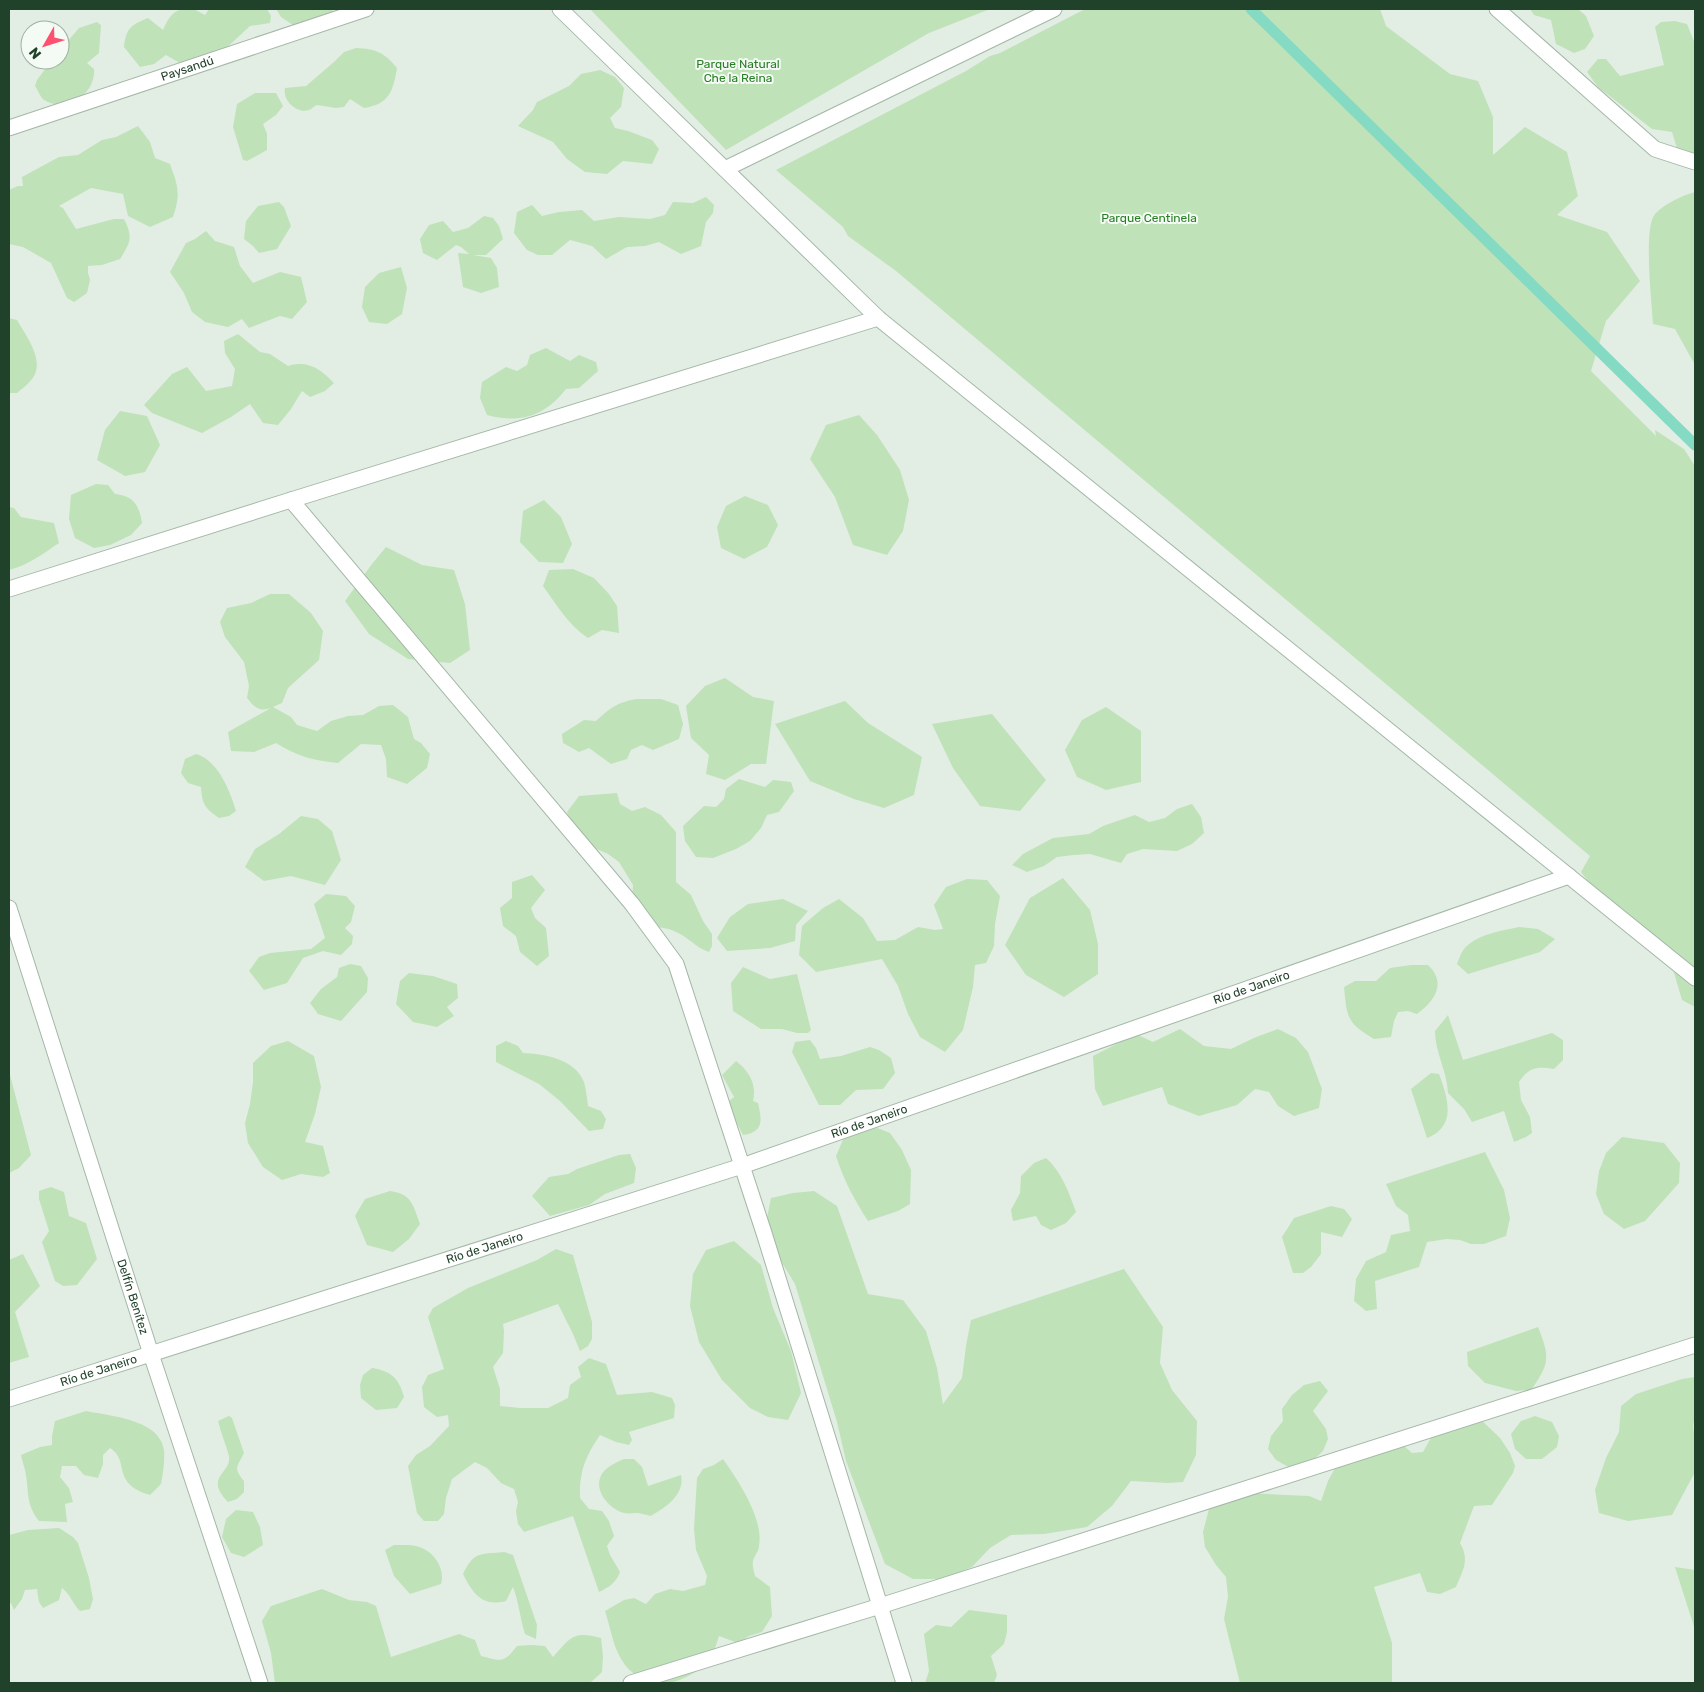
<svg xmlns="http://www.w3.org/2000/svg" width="1704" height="1692" font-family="Rubik,sans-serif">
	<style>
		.green { fill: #bfe2b9 }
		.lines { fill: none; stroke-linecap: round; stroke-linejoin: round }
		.stream { stroke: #84dac3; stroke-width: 11 }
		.minor-casing { stroke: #a4b7a8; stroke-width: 17 }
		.minor { stroke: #fff; stroke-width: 15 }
		.labels { text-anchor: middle; stroke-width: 4; stroke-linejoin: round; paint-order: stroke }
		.park-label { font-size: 12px; fill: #277e24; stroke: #f4faf4 }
		.street-label { font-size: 12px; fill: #20422a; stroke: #f4faf4 }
	</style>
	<rect width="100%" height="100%" fill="#e2eee4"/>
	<path class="green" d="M182 9H194L205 15 209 9H267L271 16 270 23 250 26 223 51 185 66 166 55 154 64 140 67 124 47C126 28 131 25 148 18L163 30C167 21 171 12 182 9Z
		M276 9H332L333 12 296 27 281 17Z
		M590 9H990L929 33 726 150Z
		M1085 9H1380L1386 26 1450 74 1478 81 1493 117V155L1525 127 1567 152 1578 196 1557 215 1607 232 1640 281 1606 321 1591 371 1656 436 1655 430 1684 449 1695 466V1007L1682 1000 1670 959 1606 905 1581 872 1590 856 896 271 848 236 843 227 776 170 966 71 990 56 1000 53Z
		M1530 9H1578L1586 16 1594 36 1585 49 1574 53 1556 44 1551 20 1534 15Z
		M1675 21 1687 24 1695 44V162L1680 158 1672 132 1652 129 1598 87 1587 72 1598 59H1606L1620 76 1664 65 1655 27 1661 22Z
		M97 22 101 25 99 53 87 63 94 69C96 94 66 114 44 100 40 97 38 90 35 86L37 80 52 60H60V50L79 28Z
		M356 48C376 49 384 52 397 68 393 92 389 104 364 108L350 99 344 107 336 108 317 105C314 106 312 109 309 110 297 114 282 100 285 88L306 86 334 62 344 52Z
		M600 70 615 77 624 88 621 107 610 118 615 128 628 131 652 140 659 149 652 164 623 161 607 174 585 172 567 159 553 142 518 126 533 110 537 102 569 86 581 74Z
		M255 93H276L283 106 276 115 263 124 267 134V150L247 161 243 160 233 127 237 104Z
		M138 126 150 142 155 158 170 164C178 186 181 194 173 217L150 227 128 216 123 194 91 188 59 206 63 208 76 229 114 219H124C133 237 131 242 120 259L102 265 88 266V273L90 280 87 293 74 302 67 298 51 263 23 247 9 244V190L18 186H23L22 177 59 157 78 155 102 140 116 137Z
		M1695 192V365L1675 329 1653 324C1652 303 1643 228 1655 214 1664 204 1683 195 1695 192Z
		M706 197 714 205 713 213 706 222 701 246 681 254 659 242 645 246 627 247 606 259 592 246 570 240 552 255H538L527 250 514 233 517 212 532 205 542 216 559 212 582 210 594 221 619 217 650 219 665 215 673 202 693 203Z
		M279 202 284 207 291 226 277 249 259 253 253 246 244 239 246 221 258 206Z
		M484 216 493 218 499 226 503 239 486 255H473L491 258 497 268 499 287 481 293 463 287 458 253 469 254 461 247 456 245 437 260 423 253 420 239 429 225 443 221 453 232 468 228Z
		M206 231 215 241 234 247 240 266 253 283 280 272 301 277 307 302 292 319 280 316 249 328 242 319 228 327 205 322 192 312 184 293 170 272 186 243 195 239Z
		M401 267 407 288 402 314 387 324 369 322 362 307 365 287 379 273Z
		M9 318 17 320C26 336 46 361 32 379 28 384 22 389 17 393H9Z
		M238 334 260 352 270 354 288 366C308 360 320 369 334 383L325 391 310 397 302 391 291 409 278 425 263 423 250 404 231 417 202 433 152 413 144 405 172 374 187 367 206 391 232 386 235 369 225 353 224 341Z
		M546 348 570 361 579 355 596 362 598 371 579 388 566 389C545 416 520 424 487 415L480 398 482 382 506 367 517 371 527 365 530 355Z
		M120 411 147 416 160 445 145 472 125 476 97 460 105 430Z
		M859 415 877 435 900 470 909 500 903 531 887 555 853 545 835 497 810 459 826 425Z
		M96 484 108 485 115 494C134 496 139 505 142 523L131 535 110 545 94 548 75 538 69 519 71 495Z
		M745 496 768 505 778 525 767 547 744 559 721 548 717 527 726 506Z
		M544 500 561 517 572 544 563 563 539 562 520 542 523 511Z
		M9 507 14 508 21 517 54 523 59 543C44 553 27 566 9 570Z
		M386 547 422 565 454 570 465 604 470 650 450 663 408 659 369 634 345 601 372 564Z
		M573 569 594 578 609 594 617 606 619 633 602 630 588 638C569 626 556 604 543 586L549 570Z
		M270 594H289L311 613 323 631 319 660 288 688 282 703 273 707 291 717 297 725 317 731 331 721 348 716 363 715 379 706 393 705 408 717 414 739 421 743 430 754 427 768 407 784 387 777 386 759 381 745 361 744 338 763C315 761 296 756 276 743L254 752 231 751 228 732 271 708C259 712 254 707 247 698L249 686 244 662 225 637 220 622 227 608 251 603Z
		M725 678 753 697 774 701 766 764H751L725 780 706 774 709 755 691 738 686 706 705 686Z
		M637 699H661L678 705 683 724 679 739 653 750 642 745 631 750 627 759 611 764 589 748 579 752 563 743 562 734 584 720 596 721C610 708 618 702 637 699Z
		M845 701 868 723 922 757 914 795 884 808 854 799 810 781 775 724Z
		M1106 707 1141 731V782L1106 790 1077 777 1065 750 1082 720Z
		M992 714 1046 780 1020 811 980 806 953 768 932 724Z
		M196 754C218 760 230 791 236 811L229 816 219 818C205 808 202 805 201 787L188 783 181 773 185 759Z
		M739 779 765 787 773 780 791 782 794 791 779 812 767 815 761 828 750 841 736 849 713 858 696 857 685 841 683 826 704 806 716 807 724 799 726 789Z
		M617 793 620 804 632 811 645 807 661 815 676 832V882L691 895 703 921 712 934V946L709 952C697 948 692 941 682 935 671 928 659 927 647 926L632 904 633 885 619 862 608 854 576 840 567 812 579 796Z
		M1192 804 1201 817 1204 833 1192 844 1177 851 1143 849 1127 854 1121 863 1090 854 1074 855 1057 857 1044 866 1027 872 1012 865 1023 854 1053 838 1089 834 1103 826 1135 815 1149 822 1165 818 1177 809Z
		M301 816 318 819 332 831 341 860 325 885 291 876 264 881 245 867 255 849 279 834Z
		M532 875 545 890 531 908 535 918 546 928 549 956 537 966 520 952 516 936 503 926 500 908 512 898V882Z
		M1063 878 1090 910 1098 944V974L1064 997 1026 975 1005 945 1030 898Z
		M967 879 987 880 1000 896 995 924 994 946 986 963 975 965 973 987 963 1030 945 1052 920 1037 908 1014 898 986 882 959 816 972 799 955 802 926 823 908 839 899 863 918 877 941 895 940 918 927 935 930 943 929 934 905 946 887Z
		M326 894 346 896 355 906 351 922 345 928 353 936 352 944 341 955 323 951 303 958 287 983 264 990 249 971 259 957 270 953 311 949 325 938 314 904Z
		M783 899 808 911 796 925 795 941 770 948 727 951 717 938 730 917 748 904Z
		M1519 927 1538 929 1555 939 1540 952 1468 974 1457 964C1459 959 1461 953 1464 949 1477 934 1501 931 1519 927Z
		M350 964 361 966 368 978 367 992 341 1021 318 1014 310 1003 321 989 337 977 339 968Z
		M1411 965H1428C1447 983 1435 1001 1417 1014L1408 1011 1398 1012 1394 1021 1391 1037 1374 1039C1347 1023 1347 1018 1344 987L1355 981H1376L1390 968Z
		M743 967 770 979 797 974 811 1030 808 1033H797L782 1029H761L733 1011 731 983Z
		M409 973 433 976 457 984 458 998 447 1007 454 1016 437 1027 413 1022 396 1004 400 981Z
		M1448 1015 1463 1060 1552 1033 1563 1040V1060L1554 1069C1537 1066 1529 1067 1519 1082L1521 1100 1530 1117 1532 1133 1526 1137 1514 1142 1504 1111 1472 1122 1464 1109 1448 1093C1447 1071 1435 1052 1435 1031Z
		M1180 1029 1204 1046 1231 1049 1256 1037 1278 1029 1296 1038 1308 1052 1322 1089 1319 1108 1294 1116 1278 1106 1269 1092 1255 1089 1237 1105 1199 1116 1168 1104 1162 1087 1103 1106 1095 1089 1093 1056 1136 1034 1153 1042Z
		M810 1040 816 1048 820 1059 841 1056 870 1047 879 1050 891 1058 895 1073 883 1089 856 1090 840 1105H819L792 1052 795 1042Z
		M288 1041 314 1056 321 1087 315 1114 305 1142 323 1146 330 1173 323 1177 301 1174 282 1180 263 1167 248 1143 245 1123 250 1104 253 1082V1063L271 1046Z
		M506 1041 518 1046 523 1053C545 1054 575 1059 584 1082 586 1089 587 1098 588 1106L601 1111 606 1119 603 1129 589 1131 560 1101 539 1084 496 1062V1046Z
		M736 1061C749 1071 757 1084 753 1101L758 1103C762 1120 764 1132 743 1135L708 1066 728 1102 734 1097 722 1075Z
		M9 1071 31 1155 19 1168 9 1173Z
		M1431 1073 1439 1074C1448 1098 1457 1126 1427 1138L1411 1089Z
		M870 1125 890 1133 902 1150 911 1170 910 1204 898 1211 868 1221C854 1199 844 1181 836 1156L848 1128Z
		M1622 1137 1664 1143 1680 1163 1679 1183 1645 1221 1624 1229 1604 1214 1596 1194 1599 1171 1606 1153Z
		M1485 1152 1504 1190 1510 1218 1506 1236 1484 1244H1471L1460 1240 1447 1239 1427 1242 1419 1267 1375 1281 1377 1309 1366 1311 1354 1301 1356 1279 1366 1261 1386 1252 1391 1235 1410 1231 1408 1215 1396 1206 1386 1184Z
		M630 1154 636 1168 634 1183 605 1194 589 1205 550 1216 532 1196 549 1177 568 1174 577 1169 619 1155Z
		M1046 1158C1062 1172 1069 1193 1076 1212L1066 1223 1051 1230 1041 1225 1036 1216 1013 1221 1011 1210 1020 1193 1021 1176 1034 1163Z
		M51 1187 64 1192 69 1216 86 1223 97 1259 77 1285 63 1286 55 1281 42 1242 49 1231 39 1199V1191Z
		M390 1191C412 1194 413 1205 420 1224L409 1239 393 1252 367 1245 355 1216 365 1199Z
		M814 1191 837 1206 868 1294 903 1300 926 1331 937 1368 943 1404 962 1378 966 1346 971 1320 1124 1269 1163 1327 1160 1363 1172 1390 1197 1421 1196 1455 1183 1482 1168 1483 1131 1481 1112 1506 1087 1527 1044 1534 1011 1535 990 1548 972 1567 943 1579H913L885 1564 846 1461 837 1422 795 1284 764 1233 771 1198 793 1193Z
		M1331 1206 1344 1209 1352 1219 1342 1237 1321 1232V1254L1311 1267 1303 1273H1293L1282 1237 1294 1218Z
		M734 1241 761 1265 773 1308 791 1351 801 1393 788 1420 768 1417 750 1408 722 1380 699 1342 690 1306 693 1274 706 1250Z
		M556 1249 573 1255 592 1322V1339L588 1346 580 1351 573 1334 558 1304 503 1324 504 1331 503 1353 493 1367 500 1389V1406L520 1408H548L568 1398 570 1385 581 1377 578 1367 589 1358 606 1364 617 1395 652 1392 672 1398 675 1405 674 1418 629 1432 632 1440 629 1445 616 1442 600 1435C585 1457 579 1472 580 1498L589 1509 602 1511 609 1521 614 1536 607 1546 610 1555 620 1572C616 1583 609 1587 599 1592L573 1516 524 1532 518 1524 516 1511 518 1502 514 1489 501 1483 487 1468 475 1462 452 1479 446 1498 444 1514 438 1521H424L417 1513 408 1466 416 1455 430 1446 449 1426 448 1415 437 1417 424 1407 422 1387 428 1375 444 1369 428 1317 433 1308 468 1288 537 1260Z
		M23 1254 40 1286 15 1312 29 1357 9 1363V1260Z
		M1538 1327C1550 1357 1550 1363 1531 1390L1516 1391 1485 1383 1468 1366 1467 1352Z
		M372 1368C391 1371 399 1378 404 1397L397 1408 376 1410 361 1398 360 1385 363 1375Z
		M1695 1377V1416L1693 1426 1695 1441V1472L1672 1515 1628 1521 1599 1513 1595 1490 1606 1458 1619 1432 1621 1406 1636 1394 1682 1379Z
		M1320 1381 1328 1391 1313 1411 1326 1429 1328 1439 1323 1451 1309 1464 1292 1469 1276 1460 1268 1449 1271 1436 1283 1421 1282 1409 1292 1395 1304 1385Z
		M86 1411C109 1416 160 1419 164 1450 165 1461 163 1473 161 1484L150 1495C110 1483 131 1462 110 1448L103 1455V1464L98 1478 84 1475 76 1466H62L60 1477 69 1488 73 1502 65 1504 67 1522 39 1521C26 1504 29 1494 26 1475 25 1468 22 1461 21 1455L40 1447 52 1445V1436L55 1421Z
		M1475 1414 1500 1438 1510 1453 1515 1466 1513 1473 1492 1505 1474 1506 1460 1543C1470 1560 1463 1570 1456 1587L1440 1594 1427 1592 1420 1573 1374 1587 1392 1643V1683H1240L1224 1619 1228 1597 1226 1577 1216 1565 1205 1547 1203 1532 1210 1505 1246 1493 1309 1496 1321 1501 1328 1481 1346 1448 1395 1438 1412 1453 1423 1452 1436 1429Z
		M229 1416 232 1418 244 1453C237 1467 233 1468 244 1481V1492L237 1499 228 1502C203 1476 232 1474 229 1456 226 1445 221 1433 218 1421Z
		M1535 1416 1552 1422 1559 1436 1557 1447 1542 1459H1526L1515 1449 1511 1434 1521 1421Z
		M624 1459H634L642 1467 648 1486 681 1475C685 1495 666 1507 651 1516 646 1515 641 1513 636 1513 632 1513 628 1514 624 1513 611 1510 595 1493 600 1478 603 1468 615 1463 624 1459Z
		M723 1459C738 1480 764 1519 759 1546 759 1551 754 1556 753 1561 752 1565 754 1571 755 1576L770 1587 772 1616 762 1632 749 1636 738 1643 719 1636C716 1645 714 1654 708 1661 697 1675 668 1688 649 1683 642 1680 629 1671 625 1665 613 1649 611 1629 605 1611L624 1600 634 1598 646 1604 655 1594 670 1589 683 1591 705 1585 707 1576 696 1550 694 1529 697 1478 703 1469 714 1465Z
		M236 1510 253 1512 260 1527 263 1545 244 1557 231 1553 222 1537 226 1519Z
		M59 1528 73 1537 78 1543 89 1578 93 1599 90 1609 80 1611C72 1603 71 1595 62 1588L59 1600 43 1608 39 1602 37 1589 25 1590 22 1599 14 1610 11 1603 9 1604V1535L28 1530Z
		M394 1545C403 1545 414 1544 422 1548 436 1554 445 1570 441 1584L410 1594 394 1576 385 1550Z
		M504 1552 513 1555 537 1625 536 1639 525 1634C520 1618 519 1603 513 1587L506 1601C482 1607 473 1594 463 1574 475 1550 480 1555 504 1552Z
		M1675 1567 1695 1570V1630Z
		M322 1589 349 1600 367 1602 376 1606 391 1657 459 1634 475 1640 481 1656C502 1661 503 1664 517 1646L531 1645 545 1646 553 1657C570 1638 573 1630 601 1638L603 1657 602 1672 590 1683H275L271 1653 262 1621 271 1606Z
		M969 1610 1007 1615V1632L1004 1644 991 1656 997 1675 994 1683H925L929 1671 924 1634 936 1625 951 1627Z"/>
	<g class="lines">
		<path class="stream" d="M1251 9 1695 445"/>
		<g class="minor-casing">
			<g id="minor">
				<path d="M560 9 878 318 1695 978"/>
				<path d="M1497 9 1655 149 1695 162"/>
				<path id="s1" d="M9 128 366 9"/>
				<path d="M725 169 1054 9"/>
				<path d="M291 500 632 904 676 964 764 1233 904 1683"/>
				<path d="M9 589 291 500 878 318"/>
				<path id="s2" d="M9 908 151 1354 260 1683"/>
				<path id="s3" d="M9 1399 742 1166 1569 876"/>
				<path d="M631 1683 880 1606 1695 1345"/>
			</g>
		</g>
		<use href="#minor" class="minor"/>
	</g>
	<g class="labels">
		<g class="park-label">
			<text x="738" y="68">Parque Natural<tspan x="738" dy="14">Che la Reina</tspan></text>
			<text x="1149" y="222">Parque Centinela</text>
		</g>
		<g class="street-label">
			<text dy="4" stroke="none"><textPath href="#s1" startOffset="188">Paysandú</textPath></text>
			<text dy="4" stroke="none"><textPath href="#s3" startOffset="1309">Río de Janeiro</textPath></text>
			<text dy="4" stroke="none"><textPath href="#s3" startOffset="904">Río de Janeiro</textPath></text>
			<text dy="4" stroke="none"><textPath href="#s3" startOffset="499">Río de Janeiro</textPath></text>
			<text dy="4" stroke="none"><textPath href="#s2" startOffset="408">Delfín Benítez</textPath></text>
			<text dy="4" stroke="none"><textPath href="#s3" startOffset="94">Río de Janeiro</textPath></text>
		</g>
	</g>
	<rect width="1704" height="1692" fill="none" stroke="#20422a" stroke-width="20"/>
	<g transform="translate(45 45) rotate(231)"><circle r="24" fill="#f4faf4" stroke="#9fb0a3"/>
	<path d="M0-4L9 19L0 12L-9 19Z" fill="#ff506f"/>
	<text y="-8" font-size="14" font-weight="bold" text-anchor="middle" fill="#20422a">N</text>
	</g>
</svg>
